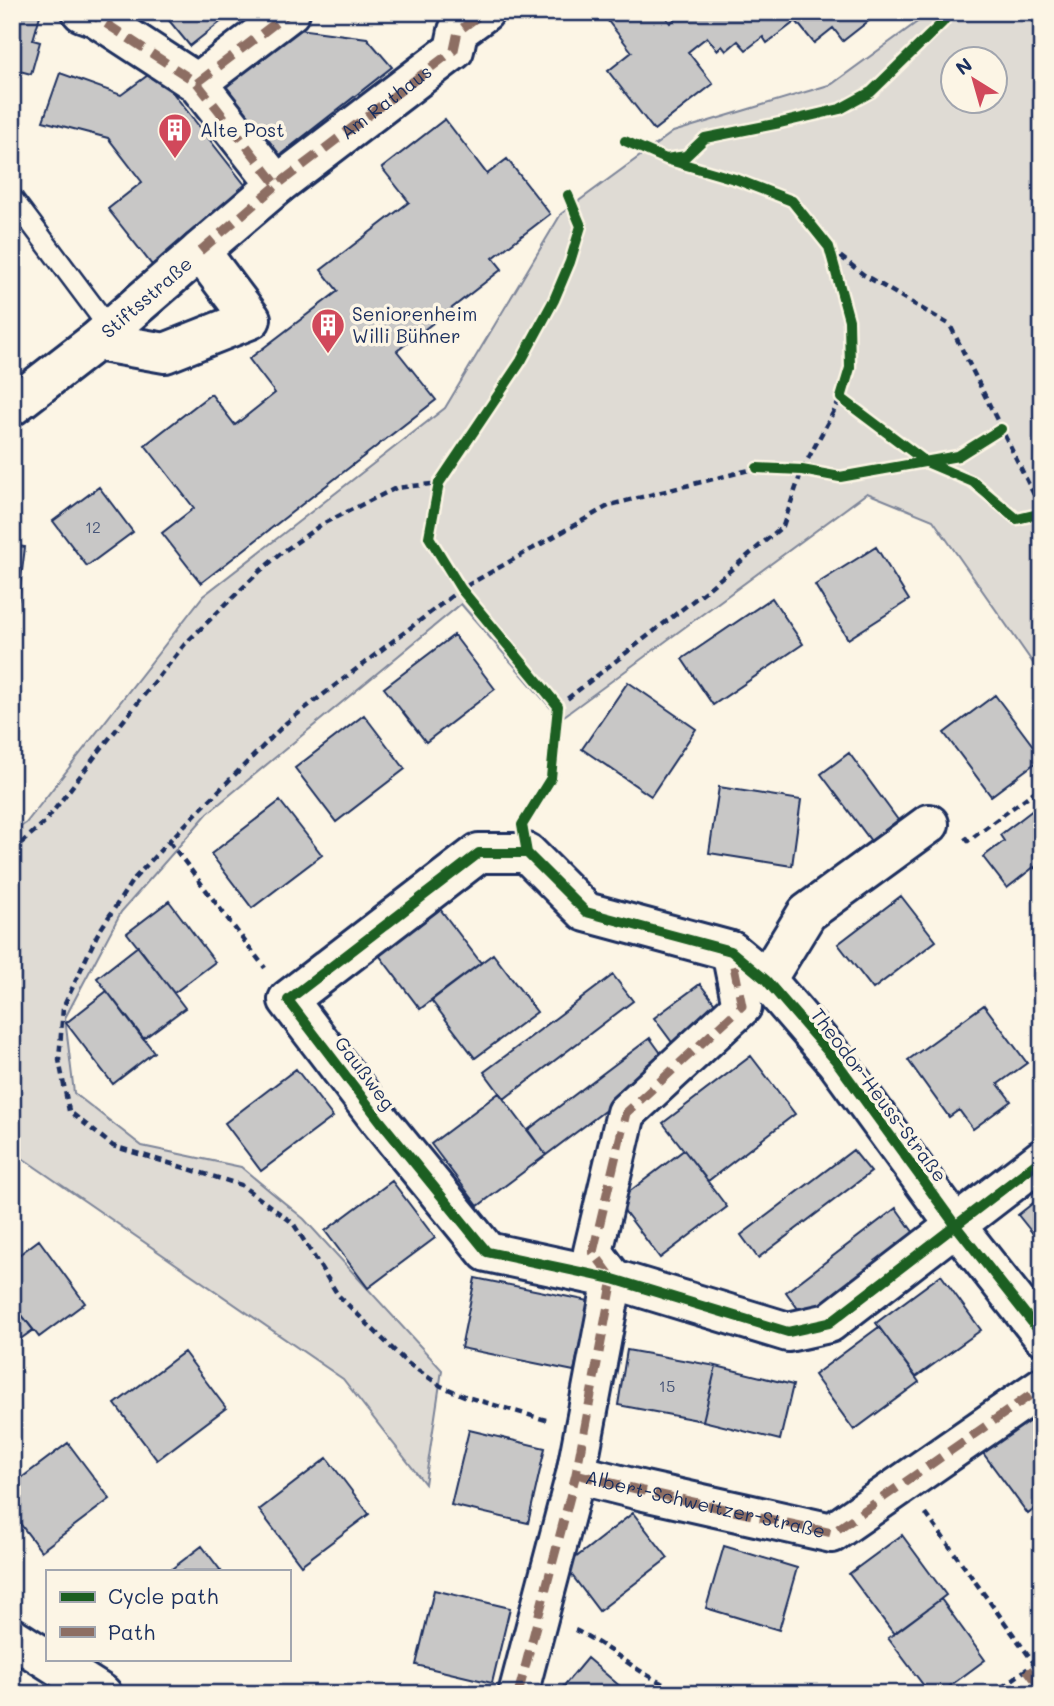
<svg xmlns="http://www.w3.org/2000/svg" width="1054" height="1706" font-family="Mali,sans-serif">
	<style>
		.green { fill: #dfdbd4; stroke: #7d8599; stroke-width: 2; fill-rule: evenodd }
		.building { fill: #c8c7c6; stroke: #1b2f5e; stroke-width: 2 }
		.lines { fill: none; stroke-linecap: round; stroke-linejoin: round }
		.lane-casing { stroke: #1b2f5e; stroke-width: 24 }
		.street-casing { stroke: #1b2f5e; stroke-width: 44 }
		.path { stroke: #1b2f5e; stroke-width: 4.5; stroke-dasharray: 7 5; stroke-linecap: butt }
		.lane { stroke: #fcf5e5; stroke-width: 19 }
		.street { stroke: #fcf5e5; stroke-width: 38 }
		.quiet { stroke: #8d6e63; stroke-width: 9; stroke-dasharray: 18 9; stroke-linecap: butt }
		.cycleway-casing { stroke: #fcf5e5; stroke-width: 15 }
		.cycleway { stroke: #1b5e20; stroke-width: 10 }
		.labels { text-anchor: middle; stroke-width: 7; stroke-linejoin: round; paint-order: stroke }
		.number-label { font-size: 16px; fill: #465578 }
		.street-label { font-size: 19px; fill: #1b2f5e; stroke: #fcf5e5 }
		.poi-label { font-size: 19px; fill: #1b2f5e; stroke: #fcf5e5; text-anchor: start }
	</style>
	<rect width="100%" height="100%" fill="#fcf5e5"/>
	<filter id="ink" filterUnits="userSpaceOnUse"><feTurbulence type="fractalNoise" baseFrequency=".0143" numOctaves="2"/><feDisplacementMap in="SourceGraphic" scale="14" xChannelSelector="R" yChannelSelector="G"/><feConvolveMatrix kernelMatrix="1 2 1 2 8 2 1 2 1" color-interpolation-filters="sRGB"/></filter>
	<g filter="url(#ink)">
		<path class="green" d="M931 12H1042V676L933 520 867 493 560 719 461 604 208 813 121 912 65 1018 74 1093 142 1146 241 1167 304 1219 442 1370 425 1484 343 1379 12 1151V833L26 823 203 596 445 408 561 214 673 132 832 84ZM953 60H995V102H953Z"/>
		<path class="building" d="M12 12H41L33 40 40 42 31 74 12 69Z
			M162 12H233L190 46Z
			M601 12H662L670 23 684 12H880L843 41 833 28 814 43 796 21 767 43 763 37 746 50 738 41 726 51 722 46 717 50 707 37 688 52 713 84 654 130 608 71 632 52Z
			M299 29 367 38 392 67 276 158 223 87Z
			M155 70 249 190 152 265 108 209 142 182 108 138 43 121 60 73 121 95Z
			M445 119 487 174 507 159 550 214 493 258 502 269 397 351 436 400 201 583 162 533 194 508 145 445 211 394 235 425 275 393 249 359 338 291 321 270 409 202 382 168Z
			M99 487 133 532 87 566 53 521Z
			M12 545 25 547 16 619 12 618Z
			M876 547 909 600 848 639 815 585Z
			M772 598 803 644 713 705 682 659Z
			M454 635 495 689 426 742 384 688Z
			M628 682 696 729 651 796 582 749Z
			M995 695 1042 758 991 796 944 733Z
			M364 715 405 769 336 822 295 768Z
			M849 753 898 820 871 841 821 774Z
			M719 787 801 800 792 866 709 853Z
			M280 801 322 855 252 908 211 854Z
			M1042 803V877L1034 867 1007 888 983 857 1004 841 1000 835Z
			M901 896 936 941 873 989 838 944Z
			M169 901 215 962 174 993 127 933Z
			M437 905 481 963 420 1009 376 951Z
			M138 946 185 1008 143 1039 97 978Z
			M493 954 537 1012 475 1058 431 1000Z
			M613 975 633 1001 504 1099 484 1072Z
			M700 984 720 1010 674 1045 654 1018Z
			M107 991 154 1052 113 1084 66 1023Z
			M984 1005 1027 1063 998 1084 1011 1101 973 1129 959 1110 949 1117 908 1060Z
			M650 1038 668 1063 546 1155 528 1130Z
			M751 1056 795 1114 708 1181 663 1123Z
			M296 1069 333 1117 261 1171 225 1123Z
			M499 1093 546 1155 478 1206 431 1144Z
			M684 1150 727 1207 660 1258 617 1201Z
			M853 1150 871 1172 758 1258 741 1235Z
			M392 1181 435 1238 368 1288 325 1231Z
			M1042 1196V1245L1018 1215Z
			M896 1208 916 1236 806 1320 786 1292Z
			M39 1240 85 1303 39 1337 12 1302V1260Z
			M941 1275 981 1330 916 1377 876 1323Z
			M475 1278 589 1301 574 1371 461 1348Z
			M12 1302 33 1330 12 1345Z
			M879 1327 919 1382 854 1430 814 1375Z
			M627 1350 716 1366 703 1421 618 1405Z
			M184 1352 226 1408 157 1460 115 1404Z
			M716 1366 793 1385 780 1440 703 1421Z
			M1036 1415 1042 1423V1503L1028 1514 983 1453Z
			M469 1430 545 1448 528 1523 451 1505Z
			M68 1443 110 1499 41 1551 12 1513V1485Z
			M327 1458 369 1514 301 1565 259 1510Z
			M633 1513 668 1558 599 1611 565 1566Z
			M902 1535 946 1595 894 1634 849 1574Z
			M202 1546 221 1571H169Z
			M724 1546 797 1568 779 1630 706 1608Z
			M434 1590 510 1608 492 1683 416 1665Z
			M941 1599 985 1660 939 1694H930L888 1638Z
			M587 1658 629 1694H557Z"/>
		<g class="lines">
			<g class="lane-casing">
				<path id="lane" d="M12 198 110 329"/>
			</g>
			<g class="street-casing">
				<g id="street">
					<path id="s1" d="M82 12 96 17 197 83 277 185 454 50 458 31 484 12"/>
					<path d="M197 83 290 12"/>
					<path d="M200 251 277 185"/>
					<path id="s2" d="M12 406 96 341 200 251 251 319 165 353 96 341"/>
					<path d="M766 980 807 913 929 824"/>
					<path d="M1042 1159 829 1323 788 1332 613 1279 487 1252 381 1122 288 1000 479 853H527L586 912 731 951 766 980 836 1061 956 1226 1042 1335"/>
					<path id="s3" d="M576 1474 644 1491 832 1533 1042 1387"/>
					<path d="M12 1637 102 1694"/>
					<path d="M518 1694 576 1474 613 1279 593 1252 626 1113 742 1006 731 951"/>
				</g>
			</g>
			<path class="path" d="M625 141 666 159 686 156 705 138 780 123 840 109 871 92 942 23 950 12
				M666 159 738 180 792 201 829 247 849 320 850 368 841 398 926 462 973 482 1017 519 1042 513
				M831 249 864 275 950 325 1042 511
				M558 706 708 589 783 526 802 470 841 398
				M528 816 551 778 558 706 461 589 429 537 439 483 521 361 554 300 570 262 581 226 568 195
				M965 837 968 841 1042 786
				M169 841 265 968
				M12 851 45 822 100 750 185 644 260 571 280 554 322 524 396 488 439 483
				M546 1420 467 1397 441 1386 406 1362 338 1295 293 1223 241 1185 113 1146 69 1111 59 1060 63 1008 97 935 132 881 169 841 286 723 461 589 610 505 757 468 802 470 840 477 958 456 1001 429
				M926 1514 1034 1663
				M575 1630C615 1649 647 1683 690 1694
				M993 1694 1042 1658"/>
			<use href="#lane" class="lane"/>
			<use href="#street" class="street"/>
			<path class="quiet" d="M82 12 96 17 197 83 277 185 454 50 458 31 484 12
				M197 83 290 12
				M200 251 277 185
				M576 1474 644 1491 832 1533 1042 1387
				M1027 1669 1042 1689
				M518 1694 576 1474 613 1279 593 1252 626 1113 742 1006 731 951"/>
			<g class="cycleway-casing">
				<path id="cycleway" d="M625 141 666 159 686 156 705 138 780 123 840 109 871 92 942 23 950 12
					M666 159 738 180 792 201 829 247 849 320 850 368 841 398 926 462 973 482 1017 519 1042 513
					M757 468 802 470 840 477 958 456 1001 429
					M527 853 522 825 551 778 558 706 461 589 429 537 439 483 521 361 554 300 570 262 581 226 568 195
					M1042 1159 829 1323 788 1332 613 1279 487 1252 381 1122 288 1000 479 853H527L586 912 731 951 766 980 836 1061 956 1226 1042 1335"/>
			</g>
			<use href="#cycleway" class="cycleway"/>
		</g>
	</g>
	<defs>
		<g id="building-pin" transform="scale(1.75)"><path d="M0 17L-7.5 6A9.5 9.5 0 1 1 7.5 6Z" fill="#d1495b" stroke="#fcf5e5"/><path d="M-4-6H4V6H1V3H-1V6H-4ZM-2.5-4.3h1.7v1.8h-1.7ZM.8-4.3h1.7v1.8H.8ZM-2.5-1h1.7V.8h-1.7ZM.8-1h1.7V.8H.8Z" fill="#fff"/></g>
	</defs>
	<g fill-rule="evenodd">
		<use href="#building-pin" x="175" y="130"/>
		<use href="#building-pin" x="328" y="325"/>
	</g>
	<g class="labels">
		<g class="number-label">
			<text x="93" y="533">12</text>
			<text x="667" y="1392">15</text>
		</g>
		<g class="street-label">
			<text dy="7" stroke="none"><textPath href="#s1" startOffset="402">Am Rathaus</textPath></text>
			<text dy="7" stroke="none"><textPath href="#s2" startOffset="173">Stiftsstraße</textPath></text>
			<text transform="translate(365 1073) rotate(53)" y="7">Gaußweg</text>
			<text transform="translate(879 1095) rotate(53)" y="7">Theodor-Heuss-Straße</text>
			<text dy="7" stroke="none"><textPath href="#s3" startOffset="133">Albert-Schweitzer-Straße</textPath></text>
		</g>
		<g class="poi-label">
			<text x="200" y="137">Alte Post</text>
			<text x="352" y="321">Seniorenheim<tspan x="352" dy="22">Willi Bühner</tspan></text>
		</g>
	</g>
	<rect width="1054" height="1706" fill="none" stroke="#fcf5e5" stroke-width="42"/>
	<rect x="21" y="21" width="1012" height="1664" fill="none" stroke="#1b2f5e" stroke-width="2.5" filter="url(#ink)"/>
	<rect x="46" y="1570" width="245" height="91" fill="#fcf5e5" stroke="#a2a6af" stroke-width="2"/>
	<rect x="60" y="1592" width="35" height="10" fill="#1b5e20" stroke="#a2a6af" stroke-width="2"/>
	<text x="108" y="1604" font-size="21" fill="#1b2f5e">Cycle path</text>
	<rect x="60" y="1627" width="35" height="10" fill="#8d6e63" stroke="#a2a6af" stroke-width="2"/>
	<text x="108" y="1640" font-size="21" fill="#1b2f5e">Path</text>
	<g transform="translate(974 80) rotate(323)"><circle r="33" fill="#fcf5e5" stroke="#a2a6af" stroke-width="2"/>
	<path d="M0-5L12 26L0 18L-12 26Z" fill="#d1495b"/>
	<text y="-10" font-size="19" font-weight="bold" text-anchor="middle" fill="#1b2f5e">N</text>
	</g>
</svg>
